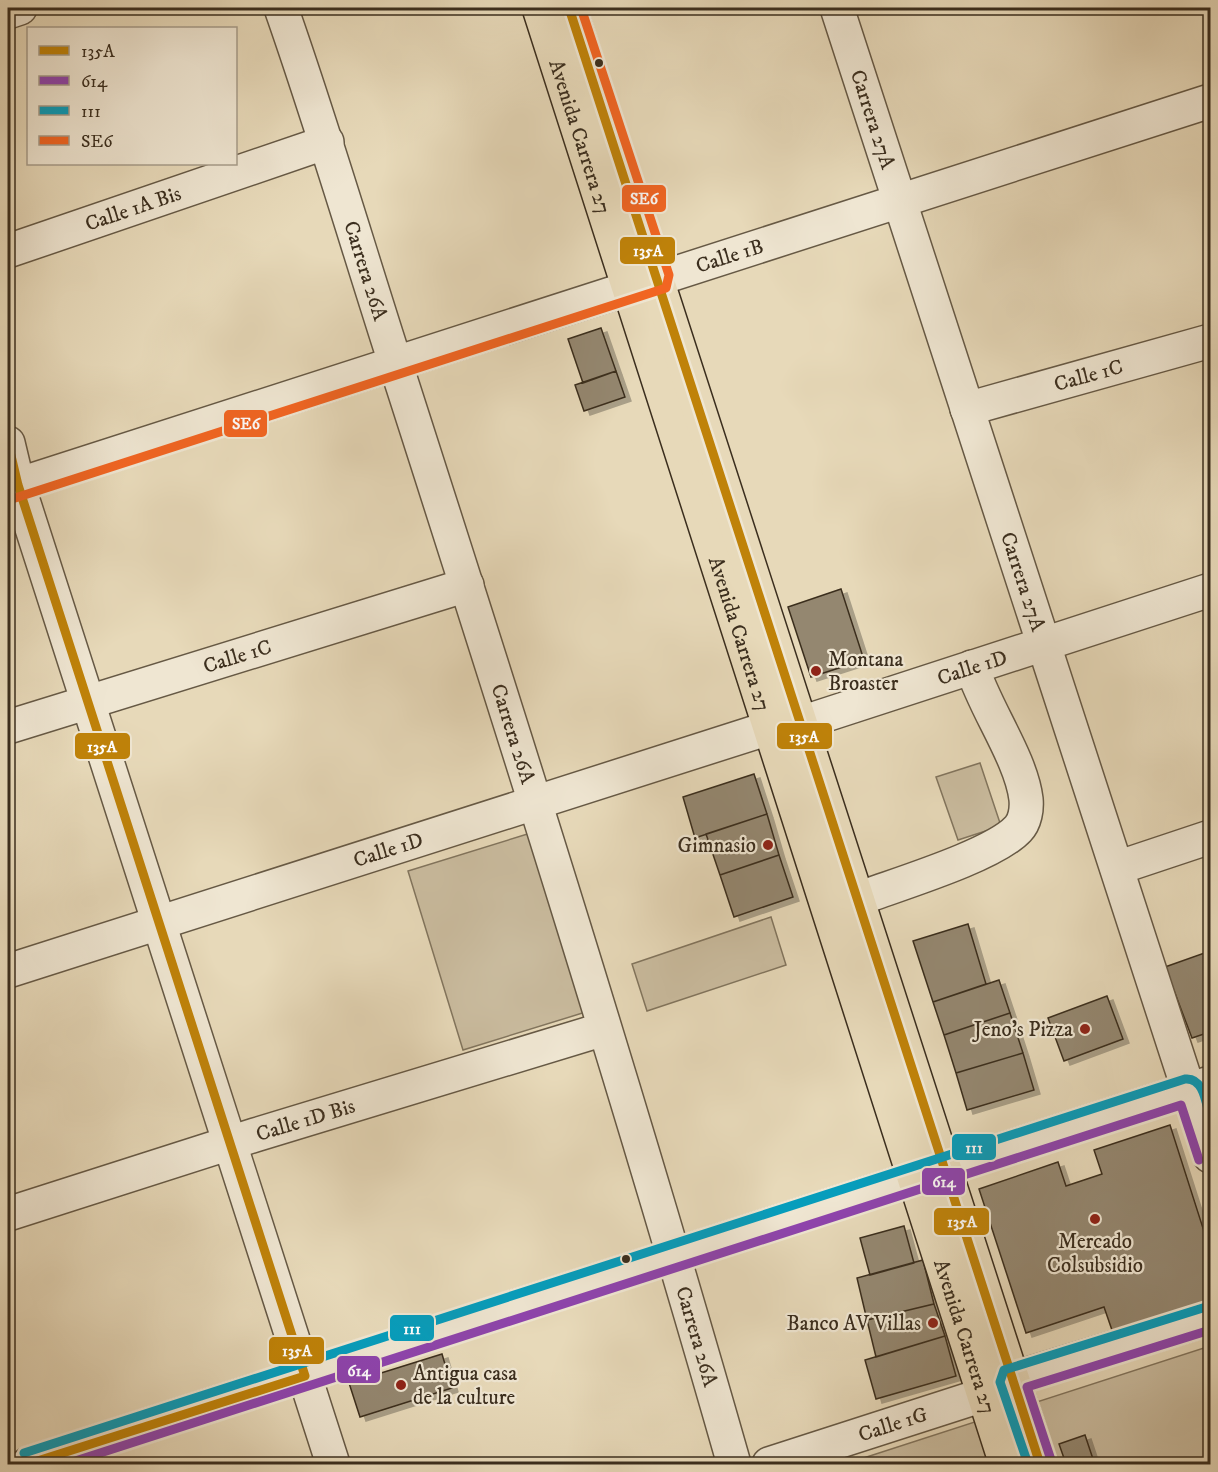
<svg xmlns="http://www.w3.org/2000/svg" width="1218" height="1472" font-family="'IM FELL DW Pica',serif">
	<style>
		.green { fill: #cabc9f; stroke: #82755e; stroke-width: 1.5 }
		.building { fill: #94876f; stroke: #3b2e1e; stroke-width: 1.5; filter: url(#shadow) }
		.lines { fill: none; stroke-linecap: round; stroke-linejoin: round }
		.minor-casing { stroke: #665945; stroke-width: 36 }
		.major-casing { stroke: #3b2e1e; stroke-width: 36 }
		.minor { stroke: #efe6d2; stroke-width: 33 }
		.major { stroke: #e7d9b9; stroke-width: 33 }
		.bus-1-casing { stroke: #efe6d2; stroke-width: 14 }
		.bus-2-casing { stroke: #efe6d2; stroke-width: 14 }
		.bus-3-casing { stroke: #efe6d2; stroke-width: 14 }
		.bus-4-casing { stroke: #efe6d2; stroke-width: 14 }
		.bus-1 { stroke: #bf8209; stroke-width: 9 }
		.bus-2 { stroke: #8e44ad; stroke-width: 9 }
		.bus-3 { stroke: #069dbc; stroke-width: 9 }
		.bus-4 { stroke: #f26522; stroke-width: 9 }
		.bus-dot { fill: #3b2e1e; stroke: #efe6d2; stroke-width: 2 }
		.poi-dot { fill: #8f2418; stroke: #efe6d2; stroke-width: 2 }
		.labels { text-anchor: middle; stroke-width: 4.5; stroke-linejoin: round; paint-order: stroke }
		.street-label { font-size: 21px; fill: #3b2e1e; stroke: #efe6d2 }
		.poi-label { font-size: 21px; fill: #3b2e1e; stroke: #efe6d2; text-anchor: end }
		.line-badge { stroke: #efe6d2; stroke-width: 2 }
		.badge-label { font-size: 16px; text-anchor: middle; font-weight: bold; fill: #fff }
	</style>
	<defs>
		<filter id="shadow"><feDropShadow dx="6" dy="4" stdDeviation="0" flood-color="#0004"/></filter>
	</defs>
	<rect width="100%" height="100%" fill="#e7d9b9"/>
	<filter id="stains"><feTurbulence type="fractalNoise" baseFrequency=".00333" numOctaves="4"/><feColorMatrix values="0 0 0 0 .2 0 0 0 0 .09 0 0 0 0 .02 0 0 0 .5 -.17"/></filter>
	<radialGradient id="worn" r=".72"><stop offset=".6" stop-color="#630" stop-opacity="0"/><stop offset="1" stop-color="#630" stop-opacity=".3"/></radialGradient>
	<path class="green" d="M980 763 1001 826 958 840 936 777Z
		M534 832 589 1011 463 1050 408 871Z
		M771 917 786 965 647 1011 632 964Z
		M1210 1346V1464H845Z"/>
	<path class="building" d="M601 328 616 371 583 383 568 339Z
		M616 371 625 397 584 411 575 385Z
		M841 589 864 660 811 677 788 607Z
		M754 774 767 814 695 838 683 797Z
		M767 814 779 855 720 875 706 834Z
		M779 855 793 897 734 917 720 875Z
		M968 924 986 984 933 1002 913 941Z
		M1210 951V1032L1192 1038 1165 967Z
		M999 980 1010 1013 944 1035 933 1002Z
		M1107 996 1123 1039 1064 1061 1048 1018Z
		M1010 1013 1023 1053 956 1073 944 1035Z
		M1023 1053 1034 1090 967 1110 956 1073Z
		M1170 1125 1210 1250V1301L1113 1333 1104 1307 1026 1333 979 1189 1058 1162 1066 1186 1102 1174 1094 1150Z
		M904 1226 914 1263 870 1275 860 1238Z
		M923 1260 934 1304 867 1320 857 1278Z
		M934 1304 945 1336 876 1357 867 1320Z
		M945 1336 956 1376 876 1399 865 1360Z
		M442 1354 452 1388 360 1417 349 1383Z
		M1085 1435 1093 1459 1066 1464 1059 1444Z"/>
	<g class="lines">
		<g class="minor-casing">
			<g id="minor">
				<path id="s1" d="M281 8C325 133 362 261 403 387 518 745 631 1103 734 1464"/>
				<path id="s2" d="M837 8 1210 1156"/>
				<path d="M8 12 20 8"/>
				<path id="s3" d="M8 251 327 142"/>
				<path id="s4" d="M967 409 1210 341"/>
				<path d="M8 443 18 485 333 1464"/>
				<path id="s5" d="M8 488 1210 101"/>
				<path id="s6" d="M801 723 1210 590"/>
				<path id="s7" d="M8 727 467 585"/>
				<path d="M1117 868 1210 837"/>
				<path d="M858 899C895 885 993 856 1018 829 1025 822 1027 809 1026 799 1021 758 985 709 972 667"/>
				<path id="s8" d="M8 971 769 728"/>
				<path id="s9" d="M8 1214 255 1135 604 1029"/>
				<path d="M1012 1379 1210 1318"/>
				<path d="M28 1464 1210 1083"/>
				<path id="s10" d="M769 1464 983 1395"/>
			</g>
		</g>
		<g class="major-casing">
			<g id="major">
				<path id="s11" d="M539 8 1006 1464"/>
				<path d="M569 8 1040 1464"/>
			</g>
		</g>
		<use href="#minor" class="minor"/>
		<use href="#major" class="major"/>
		<g class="bus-1-casing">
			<path id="bus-1" d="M569 8 1040 1464
				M8 443 18 485 305 1376 28 1464"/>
		</g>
		<g class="bus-2-casing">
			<path id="bus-2" d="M1051 1460 1027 1387 1210 1330
				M66 1464 1181 1105 1199 1160"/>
		</g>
		<g class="bus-3-casing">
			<path id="bus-3" d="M24 1453 1185 1079C1204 1077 1206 1104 1210 1118
				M1028 1464 1000 1382 1004 1370 1206 1307"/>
		</g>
		<g class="bus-4-casing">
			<path id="bus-4" d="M12 499 666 288 669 275 581 8"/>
		</g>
		<use href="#bus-1" class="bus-1"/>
		<use href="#bus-2" class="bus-2"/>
		<use href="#bus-3" class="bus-3"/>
		<use href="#bus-4" class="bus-4"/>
	</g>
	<g class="bus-dot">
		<circle cx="599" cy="63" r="5"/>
		<circle cx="626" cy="1259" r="5"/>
	</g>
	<g class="poi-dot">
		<circle cx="816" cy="671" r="6"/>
		<circle cx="768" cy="845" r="6"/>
		<circle cx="1085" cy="1029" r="6"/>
		<circle cx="1095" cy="1219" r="6"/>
		<circle cx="933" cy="1323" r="6"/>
		<circle cx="401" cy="1385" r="6"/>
	</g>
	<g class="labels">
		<g class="street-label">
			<text dy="7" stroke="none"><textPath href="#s2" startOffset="117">Carrera 27A</textPath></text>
			<text dy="7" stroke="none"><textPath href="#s11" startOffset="135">Avenida Carrera 27</textPath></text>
			<text dy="7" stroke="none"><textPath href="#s3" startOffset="132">Calle 1A Bis</textPath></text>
			<text dy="7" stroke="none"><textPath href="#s5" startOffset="758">Calle 1B</textPath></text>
			<text dy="7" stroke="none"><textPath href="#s1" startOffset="276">Carrera 26A</textPath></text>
			<text dy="7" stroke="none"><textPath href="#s4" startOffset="126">Calle 1C</textPath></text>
			<text dy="7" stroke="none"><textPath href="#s2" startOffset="603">Carrera 27A</textPath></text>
			<text dy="7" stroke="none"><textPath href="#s11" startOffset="657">Avenida Carrera 27</textPath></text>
			<text dy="7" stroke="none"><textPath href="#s7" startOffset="240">Calle 1C</textPath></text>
			<text dy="7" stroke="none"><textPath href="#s6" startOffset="180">Calle 1D</textPath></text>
			<text dy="7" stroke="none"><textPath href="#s1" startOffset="762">Carrera 26A</textPath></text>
			<text dy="7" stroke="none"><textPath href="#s8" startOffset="399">Calle 1D</textPath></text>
			<text dy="7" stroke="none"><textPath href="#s9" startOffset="312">Calle 1D Bis</textPath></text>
			<text dy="7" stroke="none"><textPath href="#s11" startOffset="1395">Avenida Carrera 27</textPath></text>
			<text dy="7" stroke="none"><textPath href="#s1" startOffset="1392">Carrera 26A</textPath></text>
			<text dy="7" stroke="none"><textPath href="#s10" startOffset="130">Calle 1G</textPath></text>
		</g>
		<g class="poi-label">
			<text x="828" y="666" text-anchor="start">Montana<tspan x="828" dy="24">Broaster</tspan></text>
			<text x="756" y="852">Gimnasio</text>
			<text x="1073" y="1036">Jeno's Pizza</text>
			<text x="1095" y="1248" text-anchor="middle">Mercado<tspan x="1095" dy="24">Colsubsidio</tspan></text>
			<text x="921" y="1330">Banco AV Villas</text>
			<text x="413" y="1380" text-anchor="start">Antigua casa<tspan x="413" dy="24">de la culture</tspan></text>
		</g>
	</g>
	<g class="line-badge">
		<rect x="621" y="184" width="46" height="29" rx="6" fill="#f26522"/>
		<rect x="619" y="236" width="57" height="29" rx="6" fill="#bf8209"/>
		<rect x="223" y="409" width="45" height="29" rx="6" fill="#f26522"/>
		<rect x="776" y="722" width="57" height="28" rx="6" fill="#bf8209"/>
		<rect x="74" y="732" width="57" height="28" rx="6" fill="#bf8209"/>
		<rect x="951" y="1133" width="46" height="28" rx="6" fill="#069dbc"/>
		<rect x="921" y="1167" width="45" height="29" rx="6" fill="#8e44ad"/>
		<rect x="933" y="1207" width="57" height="29" rx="6" fill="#bf8209"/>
		<rect x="389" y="1314" width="46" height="28" rx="6" fill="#069dbc"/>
		<rect x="268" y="1336" width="57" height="29" rx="6" fill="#bf8209"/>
		<rect x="336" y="1355" width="45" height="29" rx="6" fill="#8e44ad"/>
	</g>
	<g class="badge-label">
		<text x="644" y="204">SE6</text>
		<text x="648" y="256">135A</text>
		<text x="246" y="429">SE6</text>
		<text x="804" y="742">135A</text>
		<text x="102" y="752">135A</text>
		<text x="974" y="1153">111</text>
		<text x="944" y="1187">614</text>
		<text x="962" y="1227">135A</text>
		<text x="412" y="1334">111</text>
		<text x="297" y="1356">135A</text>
		<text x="359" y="1376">614</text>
	</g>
	<rect width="1218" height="1472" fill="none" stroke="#e7d9b9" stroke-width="30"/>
	<rect x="9" y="9" width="1200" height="1454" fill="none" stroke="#3b2e1e" stroke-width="3"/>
	<rect x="15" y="15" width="1188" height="1442" fill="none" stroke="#3b2e1e" stroke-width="1.5"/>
	<rect x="27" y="27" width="210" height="138" fill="#efe6d2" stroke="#a79c8a" stroke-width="1.5"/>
	<rect x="39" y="46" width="30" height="9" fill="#bf8209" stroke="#a79c8a" stroke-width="1.5"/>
	<text x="81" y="57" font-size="18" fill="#3b2e1e">135A</text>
	<rect x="39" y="76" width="30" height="9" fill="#8e44ad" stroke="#a79c8a" stroke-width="1.5"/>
	<text x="81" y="87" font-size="18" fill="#3b2e1e">614</text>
	<rect x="39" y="106" width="30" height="9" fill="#069dbc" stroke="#a79c8a" stroke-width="1.5"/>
	<text x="81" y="117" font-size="18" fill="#3b2e1e">111</text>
	<rect x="39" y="136" width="30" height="9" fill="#f26522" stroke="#a79c8a" stroke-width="1.5"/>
	<text x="81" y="147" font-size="18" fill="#3b2e1e">SE6</text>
	<rect width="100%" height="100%" filter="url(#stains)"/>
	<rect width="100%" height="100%" fill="url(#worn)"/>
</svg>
